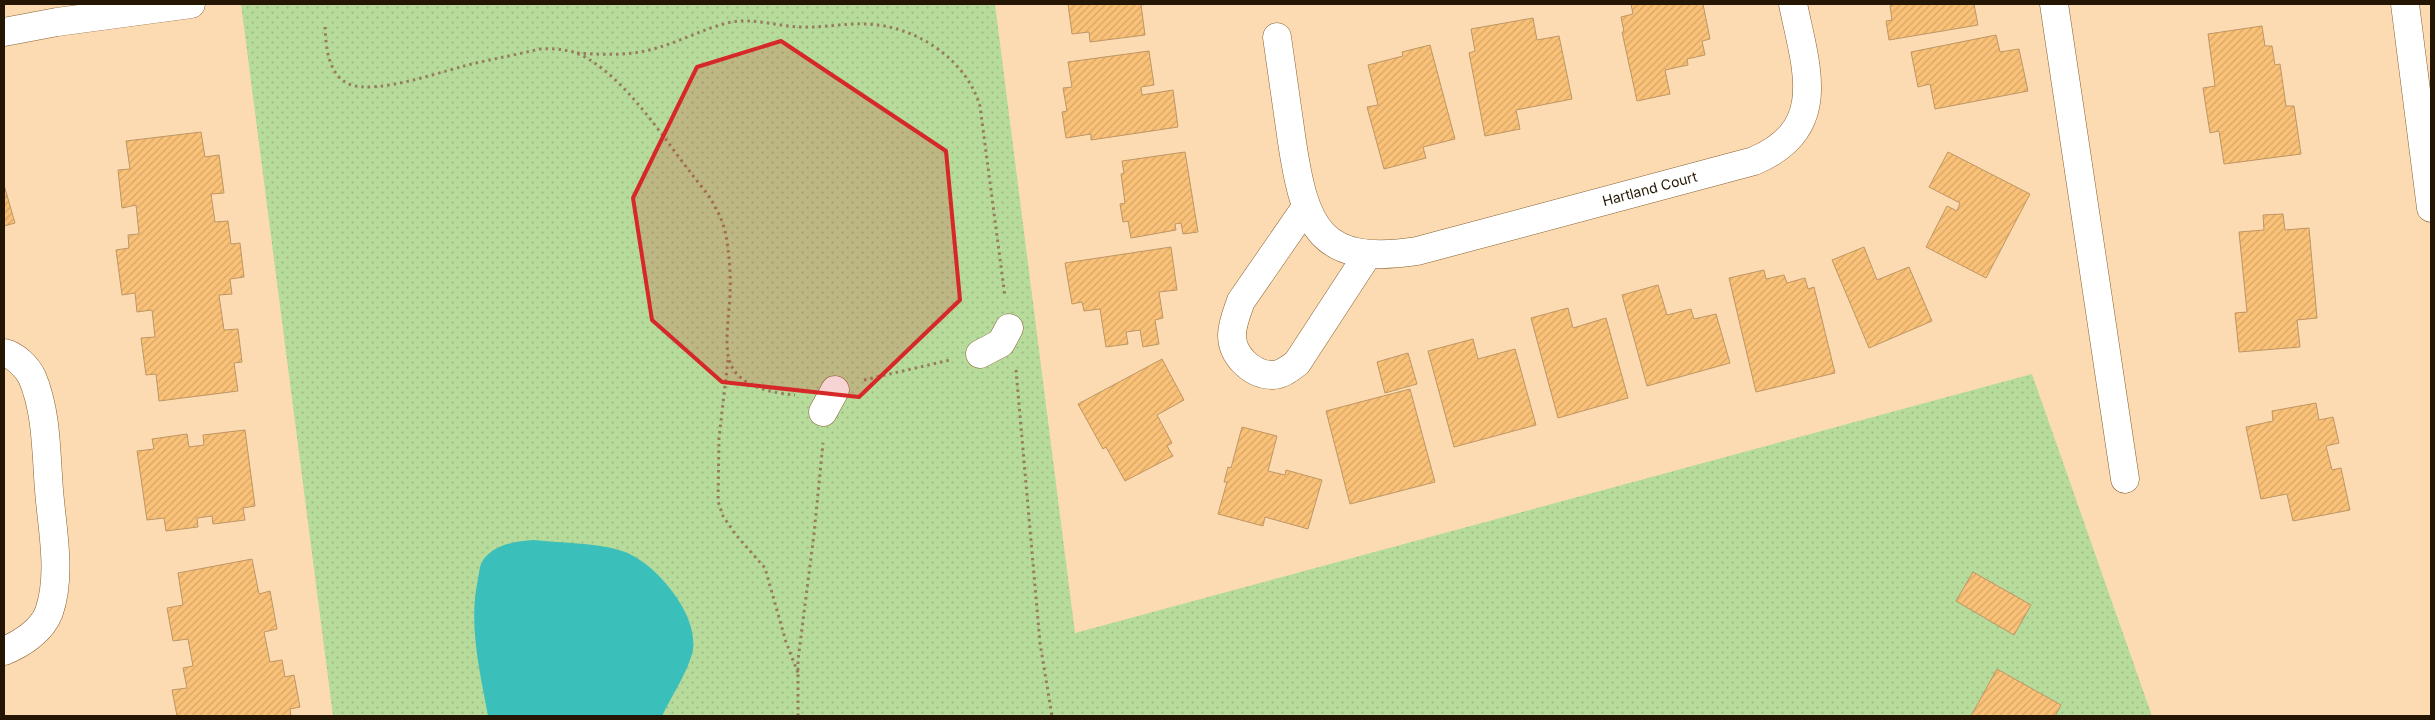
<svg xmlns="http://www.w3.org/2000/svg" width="2435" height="720" font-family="Inter,sans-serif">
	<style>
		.grass { fill: url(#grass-dots) }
		.water { fill: #3abfbb }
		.building { fill: url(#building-hatch); stroke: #be9664 }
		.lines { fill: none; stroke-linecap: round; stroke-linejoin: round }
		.minor-casing { stroke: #85602f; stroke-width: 29 }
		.path { stroke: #957d5e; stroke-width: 3; stroke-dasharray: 2.5 4; stroke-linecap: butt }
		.minor { stroke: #fff; stroke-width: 28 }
		.marked { fill: #d62828; fill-opacity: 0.2; stroke: #d62828; stroke-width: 4; stroke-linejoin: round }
		.labels { text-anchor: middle; stroke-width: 4.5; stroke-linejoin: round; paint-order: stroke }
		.street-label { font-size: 14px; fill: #251603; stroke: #fddbb2 }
	</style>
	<defs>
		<pattern id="grass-dots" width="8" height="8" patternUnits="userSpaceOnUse" patternTransform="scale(1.25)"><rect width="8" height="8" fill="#b7db9a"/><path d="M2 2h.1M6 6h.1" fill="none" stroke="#9dbb83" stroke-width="1.8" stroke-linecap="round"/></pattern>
		<pattern id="building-hatch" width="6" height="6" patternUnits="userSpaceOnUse" patternTransform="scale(1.25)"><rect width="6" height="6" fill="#fac178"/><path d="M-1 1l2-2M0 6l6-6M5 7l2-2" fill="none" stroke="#d6a566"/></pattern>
	</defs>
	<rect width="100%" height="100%" fill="#fddbb2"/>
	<path class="grass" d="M241 4H995L1075 633 2032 374 2152 716H333Z"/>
	<path class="water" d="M534 540C560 543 602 543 625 552 657 564 702 618 692 654 686 675 671 697 662 716H488C480 672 468 624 478 579 479 575 479 569 481 564 490 545 515 541 534 540Z"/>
	<path class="building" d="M1068 4H1148L1141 5 1145 35 1090 42 1089 32 1072 34Z
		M1631 4H1703L1710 39 1702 41 1705 55 1687 59 1688 65 1665 70 1670 94 1637 101 1622 32H1624L1621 17 1633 14Z
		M1895 4H1974L1978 25 1889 40 1886 21 1892 20 1890 6Z
		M1533 18 1537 40 1559 36 1572 99 1516 110 1520 129 1485 136 1469 53 1475 51 1471 29Z
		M2262 26 2265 46H2272L2275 65 2280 64 2286 106H2294L2301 154 2224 164 2219 131 2210 133 2203 88 2215 86 2208 34Z
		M1996 35 2000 52 2019 49 2028 91 1935 109 1930 84 1918 87 1911 52Z
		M1430 45 1455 139 1423 147 1426 158 1384 169 1367 107 1378 105 1368 65 1403 56 1402 52Z
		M1149 51 1154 85 1141 87 1142 95 1173 90 1178 127 1091 140V134L1066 138 1062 112 1067 111 1063 88 1072 87 1068 62Z
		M201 132 205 157 219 155 224 193 211 194 215 222 228 221 231 244 240 243 244 277 230 279 232 294 219 295 224 330 238 329 242 362 234 363 238 391 159 401 156 374 146 375 141 338 155 337 152 310 137 312 135 293 122 295 116 250 129 248 128 235 139 234 136 205 122 208 118 170 130 169 126 141Z
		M1185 152 1198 232 1183 234 1181 223 1175 224 1176 230 1131 238 1128 221 1123 222 1120 204 1125 203 1121 174 1124 173 1122 161Z
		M1948 152 2030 194 1986 278 1926 247 1947 206 1957 211 1960 203 1929 187Z
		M4 185 15 223 4 226Z
		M2283 214 2285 230 2309 228 2317 318 2297 320 2300 347 2239 352 2235 313 2247 312 2239 232 2264 230 2263 215Z
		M1171 247 1177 290 1159 292 1163 318 1155 320 1159 344 1143 347 1140 330 1126 332 1128 344 1106 347 1100 309 1084 311 1082 302 1072 304 1065 263Z
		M1864 247 1877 280 1909 267 1932 321 1869 348 1832 260Z
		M1764 270 1766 279 1784 275 1787 283 1805 278 1808 289 1814 287 1835 373 1756 392 1729 278Z
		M1658 285 1667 315 1691 309 1694 319 1716 314 1730 363 1647 386 1622 295Z
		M1568 308 1573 328 1606 318 1628 398 1558 418 1531 318Z
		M1473 339 1478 359 1515 349 1536 425 1454 447 1428 351Z
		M1408 353 1417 384 1385 393 1377 362Z
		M1162 359 1184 400 1157 415 1172 443 1167 446 1173 456 1125 481 1106 447 1103 449 1078 404Z
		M1410 389 1435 482 1350 504 1326 411Z
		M2316 403 2319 420 2333 417 2339 443 2326 446 2332 470 2341 468 2350 510 2293 521 2287 494 2261 499 2246 427 2273 421 2272 411Z
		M1242 427 1277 436 1268 471 1285 475 1286 470 1322 480 1308 529 1265 517 1263 526 1218 514 1227 482H1224L1228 467 1231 468Z
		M245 430 255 506 243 508 245 520 213 524 212 516 197 518 198 527 166 531 164 518 147 520 137 451 154 449 152 439 187 434 189 447 204 445 203 435Z
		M252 559 259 594 270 591 277 629 264 632 270 662 282 660 285 677 294 675 300 707 290 709 291 716H177L172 690 187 688 183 668 193 666 188 639 173 641 167 608 183 605 178 573Z
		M1973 572 2031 605 2014 635 1956 601Z
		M1997 669 2061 705 2055 716H1971Z"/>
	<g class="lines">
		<g class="minor-casing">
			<g id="minor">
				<path d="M2054 4 2125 479"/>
				<path d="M2405 4 2431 208"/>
				<path d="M4 32 57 22 191 4"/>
				<path id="s1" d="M1277 37C1282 72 1287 107 1292 142 1305 228 1320 266 1417 251L1754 161C1830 129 1806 68 1793 4"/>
				<path d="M1306 207 1241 301C1237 312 1232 324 1232 335 1232 356 1252 375 1273 375 1282 375 1290 368 1297 363L1368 254"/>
				<path d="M4 353C15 355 27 367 32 377 47 412 46 453 49 490 52 529 62 574 49 612 42 631 21 644 4 651"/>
				<path d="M980 354 1001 343 1009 328"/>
				<path d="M823 412 835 390"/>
			</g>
		</g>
		<path class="path" d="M325 27C326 47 328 75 349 84 376 96 448 69 476 63 498 58 519 54 540 49 558 48 575 50 590 60 630 85 662 136 691 173 699 184 709 194 715 207 720 215 724 226 726 235 729 254 731 273 730 292 730 313 722 349 732 367 743 388 774 393 795 395
			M577 53C606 55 633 56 660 47 684 40 707 27 732 22 754 18 777 26 799 27 822 28 845 23 867 24 916 26 966 59 980 106L1005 297
			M728 360 719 438 718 501 723 516 736 535 765 568 786 642 798 673
			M1016 370 1040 643 1052 716
			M864 380 950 360
			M798 716V660L814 534 823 443"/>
		<use href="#minor" class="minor"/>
	</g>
	<path class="marked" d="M781 41 946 151 960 300 859 397 722 382 652 320 633 198 697 67Z"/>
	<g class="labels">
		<g class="street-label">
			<text dy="5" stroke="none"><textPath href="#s1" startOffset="545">Hartland Court</textPath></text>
		</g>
	</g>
	<rect width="2435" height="720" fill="none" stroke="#251603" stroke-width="10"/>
</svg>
